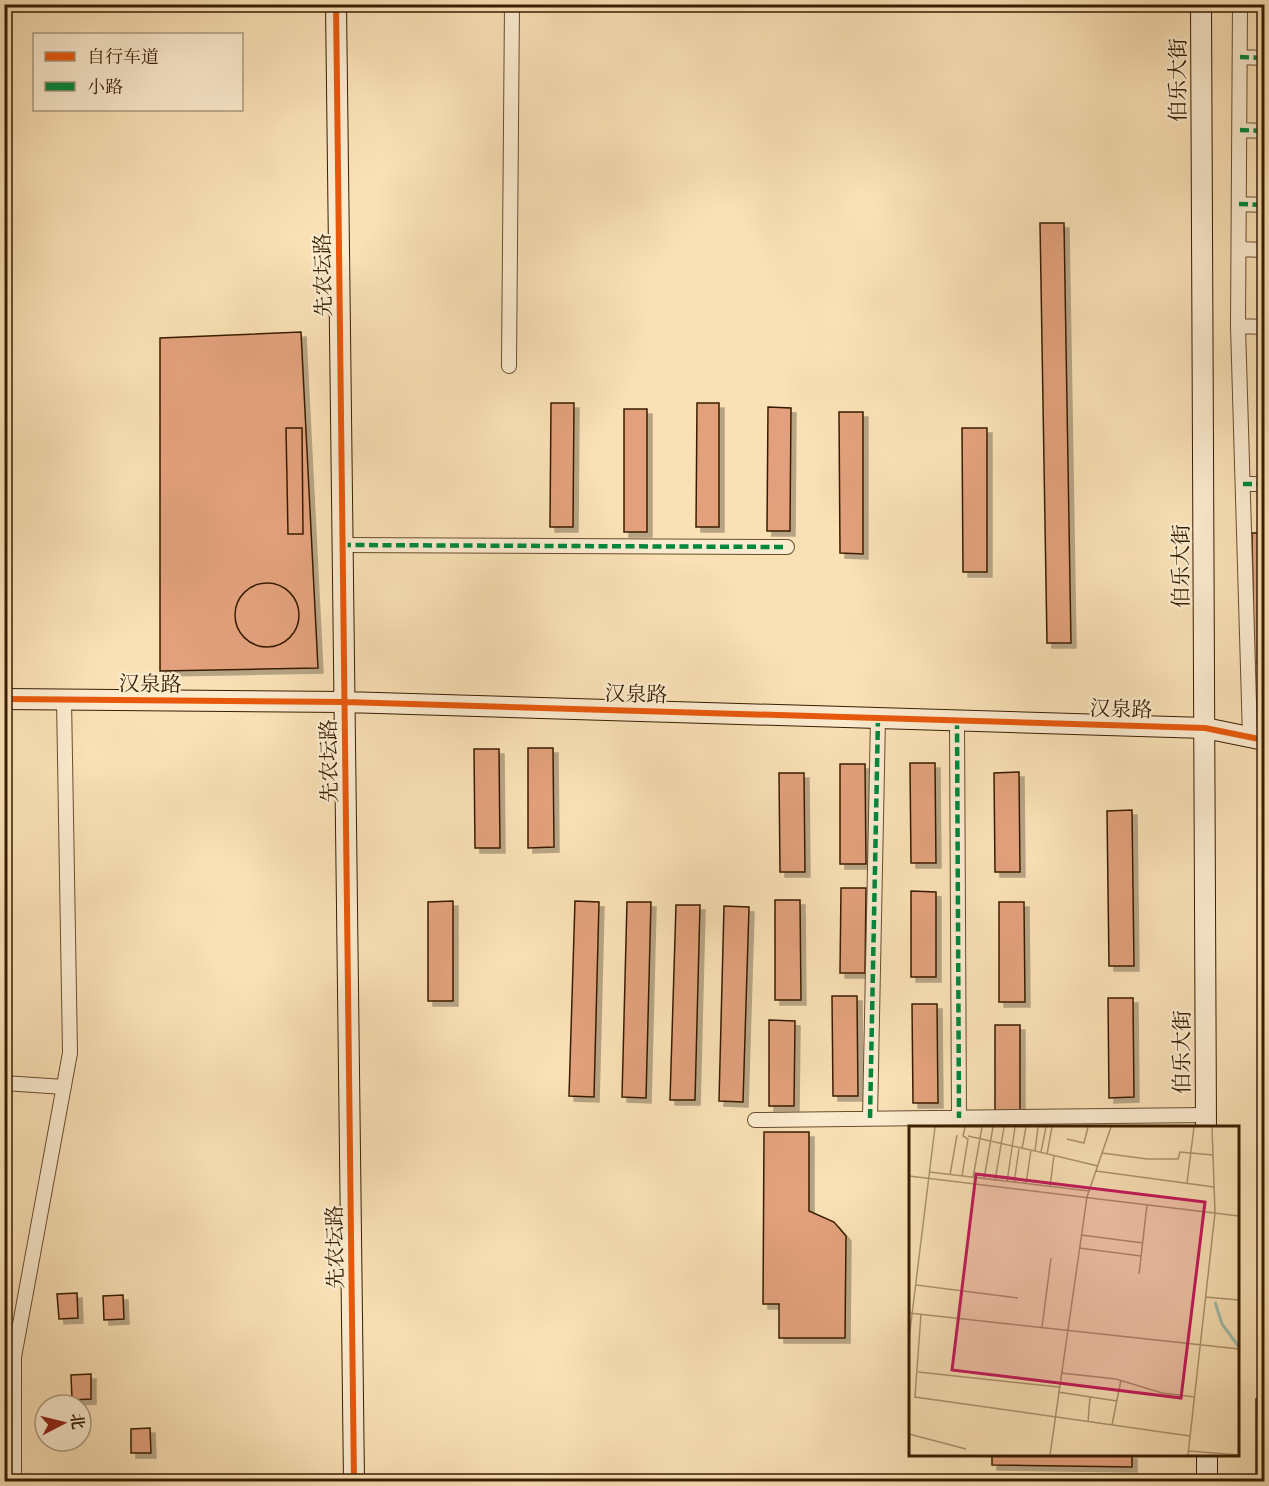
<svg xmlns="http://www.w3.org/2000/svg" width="1269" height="1486" font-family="'IM FELL Great Primer','Noto Serif SC',serif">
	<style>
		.building { fill: #e2a17c; stroke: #391e01; stroke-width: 1.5; filter: url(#shadow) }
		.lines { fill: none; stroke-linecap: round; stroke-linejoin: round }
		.street-casing { stroke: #694e2e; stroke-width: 16 }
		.secondary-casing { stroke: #391e01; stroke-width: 22 }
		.street { stroke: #fbebcf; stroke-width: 14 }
		.secondary { stroke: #fbebcf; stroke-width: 20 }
		.quiet { stroke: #00873e; stroke-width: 4.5; stroke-dasharray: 9 4.5; stroke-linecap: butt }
		.cycleway-casing { stroke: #fbebcf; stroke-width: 10 }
		.cycleway { stroke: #e8590c; stroke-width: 6 }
		.labels { text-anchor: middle; stroke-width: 4.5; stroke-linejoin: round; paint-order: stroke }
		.street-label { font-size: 21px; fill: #391e01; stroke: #fbebcf }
		.inset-river { fill: none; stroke: #9ebdac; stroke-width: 3 }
		.inset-road { fill: none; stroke: #ac926d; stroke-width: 1.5 }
		.view { fill: #c2185b; fill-opacity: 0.15; stroke: #c2185b; stroke-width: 3 }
		.inset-edge { fill: none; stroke: #391e01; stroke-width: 3 }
	</style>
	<defs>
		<filter id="shadow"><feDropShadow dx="5" dy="5" stdDeviation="0" flood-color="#0004"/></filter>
	</defs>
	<rect width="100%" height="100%" fill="#f9e0b5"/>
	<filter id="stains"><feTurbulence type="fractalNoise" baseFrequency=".00333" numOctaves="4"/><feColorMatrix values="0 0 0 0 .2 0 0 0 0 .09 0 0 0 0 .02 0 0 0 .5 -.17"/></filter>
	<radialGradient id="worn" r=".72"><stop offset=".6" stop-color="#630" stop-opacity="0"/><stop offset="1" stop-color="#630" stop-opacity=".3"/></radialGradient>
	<path class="building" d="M1040 223H1064L1071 643H1047Z
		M301 332 318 668 160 671V338Z
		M551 403H574L573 527H550Z
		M697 403H719V527H696Z
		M768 407 791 408 790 531H767Z
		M624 409H647V532H624Z
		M839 412H863V554L840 553Z
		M286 428H302L303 534H288Z
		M962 428H987V572H963Z
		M1252 533H1264V663L1254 662Z
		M235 615a32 32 0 1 1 64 0a32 32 0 1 1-64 0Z
		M528 748H553L554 847 528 848Z
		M474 749H499L500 848H475Z
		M910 763H935L936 863H911Z
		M840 764H865L866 864H840Z
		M1019 772 1020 872H995L994 773Z
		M779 773H804L805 872H780Z
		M1132 810 1134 966H1109L1107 811Z
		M841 888H866L865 973H840Z
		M911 891 936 892V977H911Z
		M775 900H800L801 1000H775Z
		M453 901V1001H428V902Z
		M575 901 599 902 594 1097 569 1096Z
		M627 902H651L646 1098 622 1097Z
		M999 902H1024L1025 1002H999Z
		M676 905H700L695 1100H670Z
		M724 906 749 907 743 1102 719 1101Z
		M832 996H857L858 1096H833Z
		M1108 998H1133L1134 1097 1109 1098Z
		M912 1004H937L938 1103H913Z
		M769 1020 795 1021 794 1106H769Z
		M995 1025H1020V1111H995Z
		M764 1132H809V1211L834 1222 846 1236 845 1338H779V1304H763Z
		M77 1293 78 1318 59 1319 57 1294Z
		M123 1295 124 1319 104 1320 103 1296Z
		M91 1374V1399L72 1400 71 1375Z
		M1256 1399H1264V1482H1256Z
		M150 1428 151 1453H131V1429Z
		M992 1454H1132V1467L992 1465Z"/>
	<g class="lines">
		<g class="street-casing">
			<path id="street" d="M1240 4 1238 326 1250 737
				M1240 57 1264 58
				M1240 130 1264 131
				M1239 204 1264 205
				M1239 249 1264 250
				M1238 326 1264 327
				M509 366 512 4
				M1243 484H1264
				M342 545 787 547
				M957 720 959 1118
				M4 1083 64 1087
				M870 1118 878 718
				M755 1120 1206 1115
				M14 1482V1357L70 1053 64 699"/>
		</g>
		<g class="secondary-casing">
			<path id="secondary" d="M336 4 354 1482
				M1201 4 1206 1128
				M4 699 345 702 1205 728 1264 740
				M1207 1454V1482"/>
		</g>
		<use href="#street" class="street"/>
		<use href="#secondary" class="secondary"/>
		<path class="quiet" d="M1240 57 1264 58
			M1240 130 1264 131
			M1239 204 1264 205
			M1243 484H1264
			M342 545 787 547
			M957 720 959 1118
			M870 1118 878 718"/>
		<g class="cycleway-casing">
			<path id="cycleway" d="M336 4 354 1482
				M4 699 345 702 1205 728 1264 740"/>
		</g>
		<use href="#cycleway" class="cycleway"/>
	</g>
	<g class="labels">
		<g class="street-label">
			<text transform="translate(1178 80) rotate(-90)" y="7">伯乐大街</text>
			<text transform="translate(323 275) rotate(-91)" y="7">先农坛路</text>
			<text transform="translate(1181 566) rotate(-90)" y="7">伯乐大街</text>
			<text transform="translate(150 684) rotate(1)" y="7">汉泉路</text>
			<text transform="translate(636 694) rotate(2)" y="7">汉泉路</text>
			<text transform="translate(1121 709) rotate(2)" y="7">汉泉路</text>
			<text transform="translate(329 761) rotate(-91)" y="7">先农坛路</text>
			<text transform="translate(1182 1052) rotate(-90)" y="7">伯乐大街</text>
			<text transform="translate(335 1247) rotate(-91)" y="7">先农坛路</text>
		</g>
	</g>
	<g transform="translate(909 1126)">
		<rect width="330" height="330" fill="#f9e0b5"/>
		<path class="inset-river" d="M306 176 313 198 330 221"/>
		<path class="inset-road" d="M129 1 126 25 189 40M59 10 126 25M158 13 175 17 179 1M113 23 117 1M132 26 137 1M193 27 238 33H269L271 26 304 29M138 28 143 1M187 45 305 61M20 46 180 65M41 49 48 9M0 50 330 90M53 50 59 13 54 10 56 1M64 52 73 1M75 53 84 1M86 55 95 1M98 56 106 1M105 57 110 23M278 57 285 1M117 58 122 24M141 61 145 29M172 109 234 117M170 122 232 130M230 148 238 79M7 159 109 172M296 171 330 174M0 187 330 223M12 188 6 271 281 310M133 201 142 132M0 213 26 1M9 246 150 261M152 247 207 253 253 267 286 271M149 266 208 275M179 296 181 271M203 299 212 254M0 308 57 323M280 325 330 329M141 329 178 71 202 1M279 329 306 87 303 1"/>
		<path class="view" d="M67 48 296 76 272 272 43 244Z"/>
		<rect width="330" height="330" class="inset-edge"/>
	</g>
	<rect width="1269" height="1486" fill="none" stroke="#f9e0b5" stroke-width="24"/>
	<rect x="6" y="6" width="1257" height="1474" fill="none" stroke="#391e01" stroke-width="3"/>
	<rect x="12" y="12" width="1245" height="1462" fill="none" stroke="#391e01" stroke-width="1.5"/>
	<rect x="33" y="33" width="210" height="78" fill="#fbebcf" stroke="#ad997d" stroke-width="1.5"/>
	<rect x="45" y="52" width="30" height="9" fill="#e8590c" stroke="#ad997d" stroke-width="1.5"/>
	<text x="87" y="63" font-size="18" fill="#391e01">自行车道</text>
	<rect x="45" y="82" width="30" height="9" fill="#00873e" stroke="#ad997d" stroke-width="1.5"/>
	<text x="87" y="93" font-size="18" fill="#391e01">小路</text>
	<g transform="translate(63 1423) rotate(83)"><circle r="28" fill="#fbebcf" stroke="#ad997d" stroke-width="1.5"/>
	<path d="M0-4.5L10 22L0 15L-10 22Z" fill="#8f2418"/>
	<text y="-9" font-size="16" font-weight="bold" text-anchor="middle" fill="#391e01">北</text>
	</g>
	<rect width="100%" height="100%" filter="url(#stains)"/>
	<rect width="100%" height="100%" fill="url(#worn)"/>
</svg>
